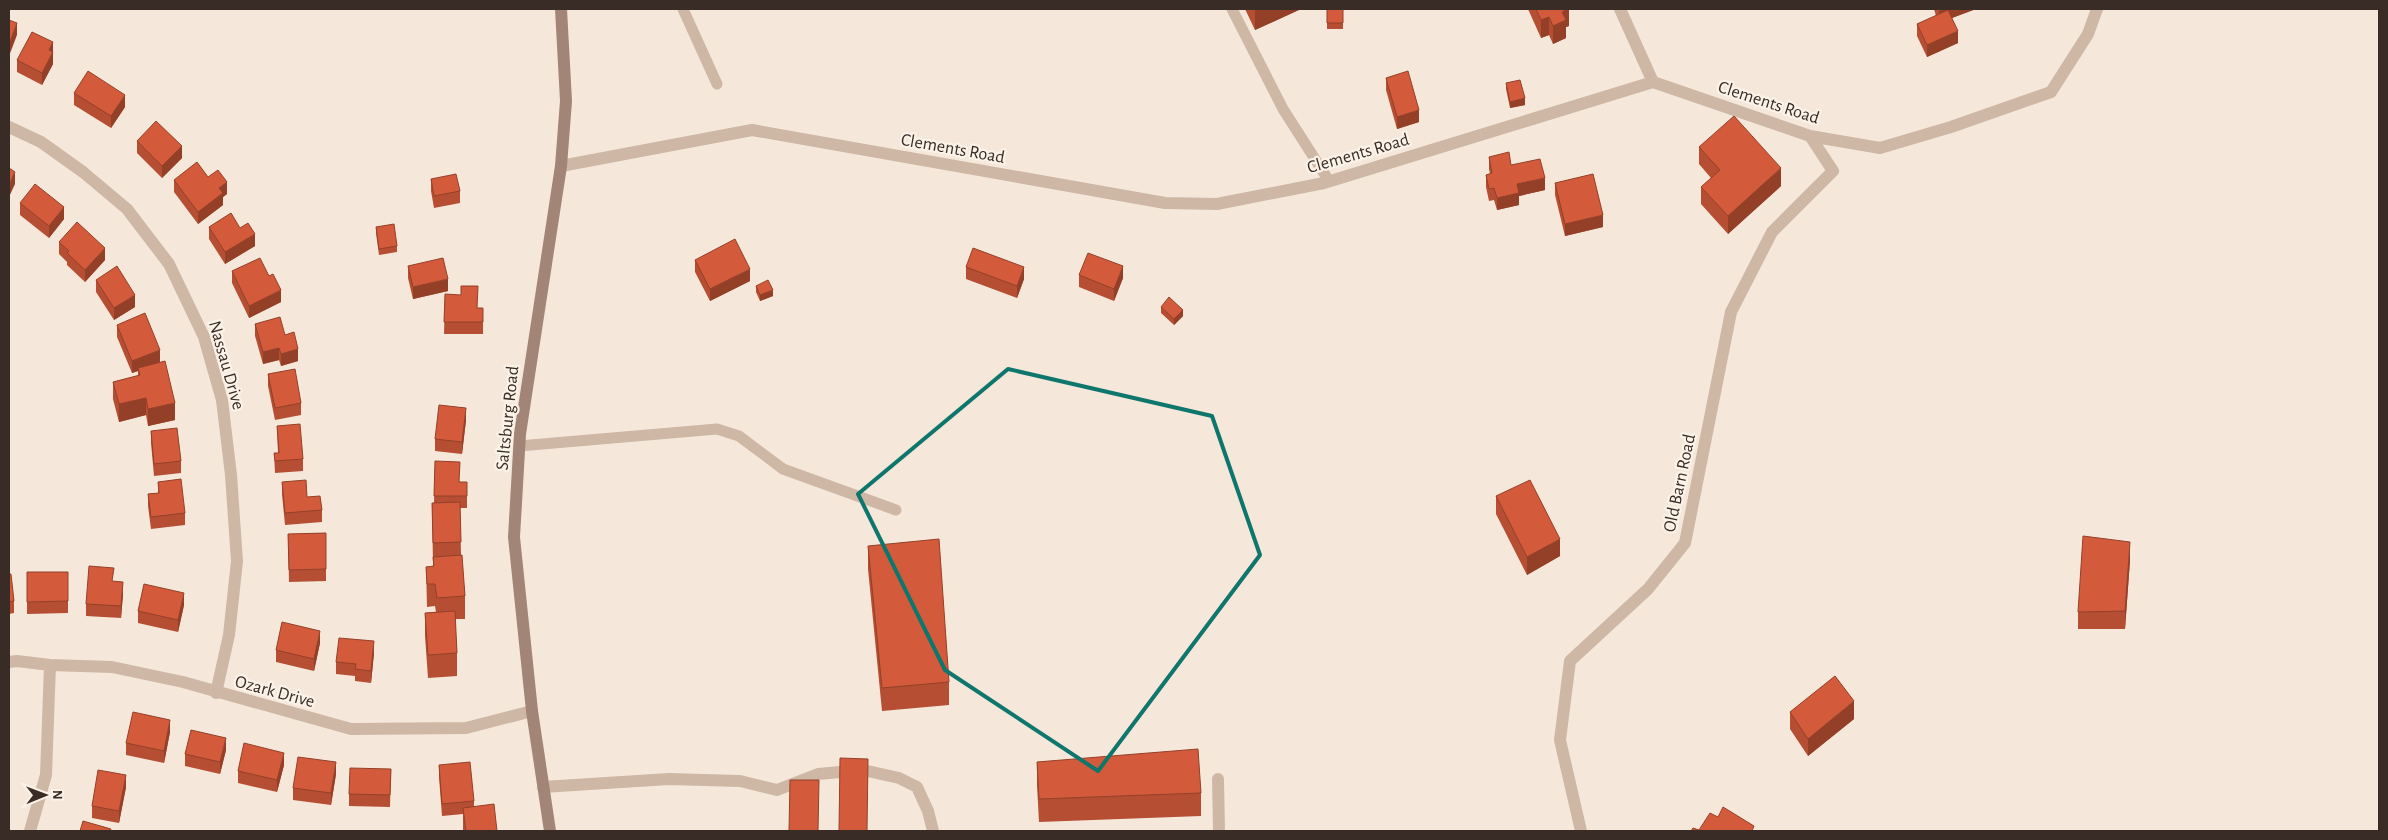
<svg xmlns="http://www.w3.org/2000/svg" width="2388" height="840" font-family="'Alegreya Sans',sans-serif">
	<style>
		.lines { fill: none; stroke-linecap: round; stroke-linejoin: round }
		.service { stroke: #ceb7a5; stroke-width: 11 }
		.minor { stroke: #ceb7a5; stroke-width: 12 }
		.secondary { stroke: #a28576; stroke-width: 12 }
		.wall { fill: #b54e33 }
		.shaded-wall { fill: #944029 }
		.building { fill: #d35b3b; stroke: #944029 }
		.marked { fill: none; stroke: #0f766e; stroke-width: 4; stroke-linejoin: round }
		.labels { text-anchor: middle; stroke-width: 4.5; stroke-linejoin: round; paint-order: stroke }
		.street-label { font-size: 18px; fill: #392c27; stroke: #fbf2e8 }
	</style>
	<rect width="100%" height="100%" fill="#f5e8db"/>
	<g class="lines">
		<path class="service" d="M683 9 717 84
			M1232 9 1283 109 1329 181
			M519 446 717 429 739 436 783 469 896 510"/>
		<path class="minor" d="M1620 9 1653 82
			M9 127 41 142 83 172 127 209 169 264 204 337 222 400 231 475 237 561 229 635 216 693
			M561 166 752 130 1165 203 1217 204 1324 183 1653 82 1810 136 1880 148 1951 127 2051 92 2088 34 2097 9
			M9 662 17 661 50 665 112 667 183 682 351 729 466 728 532 711
			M1218 779 1219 831
			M543 787 669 779 740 781 777 790 818 774 863 770 899 778 917 787 928 811 933 831
			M30 831 46 775 50 665
			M1581 831 1560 740 1570 661 1648 589 1685 543 1731 312 1772 232 1833 171 1810 136"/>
		<path class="secondary" d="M550 831 532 711 514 537 520 434 561 166 566 101 561 9"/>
	</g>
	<path class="wall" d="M1245 9H1301L1255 30Z
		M1327 9H1343V29H1327Z
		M1528 9H1569V26L1566 27V38L1553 44 1549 35 1541 38Z
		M1934 9H1976L1951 18 1958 43 1927 57 1917 36V24L1936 16Z
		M53 42V64L42 85 17 72V60Z
		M1386 78 1419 122 1397 129 1386 90Z
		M1506 83 1525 105 1510 108 1506 89Z
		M74 93 125 107 111 128 74 105Z
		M137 141 182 158 162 178 137 153Z
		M1699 147 1781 186 1728 234 1701 204V187L1711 178 1699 164Z
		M1489 157 1511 165 1545 190 1519 196V205L1497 210 1494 200 1489 201 1486 187V175L1490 174 1489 169Z
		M208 177 227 194 223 197V205L198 224 174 192V180Z
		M431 179 460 191V203L434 208 431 191Z
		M1555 183 1603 227 1565 236 1555 195Z
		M20 203 64 219 49 238 20 215Z
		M209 227 240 228 255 246 225 264 209 239Z
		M376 227 397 246V252L379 255 376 233Z
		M59 242 105 260 85 282 67 265V262L59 254Z
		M695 260 750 281 710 301 695 272Z
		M408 266 448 291 413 299 408 278Z
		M966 267 1024 279 1017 298 966 279Z
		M232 271 281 302 249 318 232 283Z
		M1079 275 1123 278 1114 301 1079 287Z
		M96 280 135 307 114 320 96 292Z
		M756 286 773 296 760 301 756 292Z
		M445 294 478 308H483V334H444Z
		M1161 307 1183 316 1174 325 1161 313Z
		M255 324 285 335 298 361 281 366 279 360 263 364 255 336Z
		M117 325 160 362 157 363 175 420 148 426 146 415 119 422 113 399V382L138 376V371L132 373 117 337Z
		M268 374 301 403V415L275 420 268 386Z
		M466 420 462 454 435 451V439Z
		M277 426 303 459V471L275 473 274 453H278Z
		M151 431 181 461V473L154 476 151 443Z
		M435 461 460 482 467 494V508H460L461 555 465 596V619H455L457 653V676L428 678 425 636V613L436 612 435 606 427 607 426 567 433 566 432 503H434Z
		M158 482 185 513V525L151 529 148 506V494L158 493Z
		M282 482 307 497 322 510V522L285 525 282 494Z
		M1496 496 1560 556 1527 575 1496 514Z
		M326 533V581L289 582 288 534Z
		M868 546 949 682V705L882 711 868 569Z
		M2130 560 2125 629H2078V612Z
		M27 572H68V613L27 614Z
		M9 574 14 601V613L9 614Z
		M113 581 123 594 121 618 86 616V604Z
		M184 605 178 632 138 623V611Z
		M320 643 314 671 276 662V650Z
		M374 653 371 683 355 681V676L336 674V662Z
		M1790 712 1854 719 1808 756 1790 729Z
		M170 732 164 763 126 755V743Z
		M226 750 220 774 185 766V754Z
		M1037 762 1201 793V816L1039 822 1037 785Z
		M284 765 277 792 238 783V771Z
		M439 765 474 801V807L497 831H463V814L442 816 439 777Z
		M391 769 390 807 349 806V794Z
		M336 774 331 805 293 800V788Z
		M126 787 119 823 92 818V806Z"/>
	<path class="shaded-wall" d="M1255 9H1301L1255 30Z
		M1568 9H1569V26L1566 27V38L1553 44V26L1562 12Z
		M1944 9H1976L1939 23V11Z
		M1549 17V35L1541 38V20Z
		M17 23V35L9 56V44Z
		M1958 31V43L1927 57V45Z
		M53 42V64L42 85V73L49 50Z
		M125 95V107L111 128V116Z
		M1525 98V105L1510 108V102Z
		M1419 110V122L1397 129V117Z
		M182 146V158L162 178V166Z
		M1781 168V186L1728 234V216Z
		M15 172V184L9 197V185Z
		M1545 178V190L1519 196V205L1497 210V198L1517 184Z
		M227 182V194L223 197V205L198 224V212L219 188Z
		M64 207V219L49 238V226Z
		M1603 215V227L1565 236V224Z
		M255 234V246L225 264V252Z
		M105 248V260L85 282V270Z
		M1123 266V278L1114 301V289Z
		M1024 267V279L1017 298V286Z
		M750 269V281L710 301V289Z
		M448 279V291L413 299V287Z
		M281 290V302L249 318V306Z
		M773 290V296L760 301V295Z
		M135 295V307L114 320V308Z
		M1183 310V316L1174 325V319Z
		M279 348V360L263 364V352Z
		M298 349V361L281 366V354Z
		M160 350V362L139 371 138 368V371L132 373V361Z
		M146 398V415L119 422V404Z
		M175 403V420L148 426V409Z
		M466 408V420L462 454V442Z
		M1560 539V556L1527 575V557Z
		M2130 542V560L2125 629V611Z
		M123 582V594L121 618V606Z
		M184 593V605L178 632V620Z
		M320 631V643L314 671V659Z
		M374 641V653L371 683V671Z
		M1854 701V719L1808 756V739Z
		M170 720V732L164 763V751Z
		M226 738V750L220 774V762Z
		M284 753V765L277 792V780Z
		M336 762V774L331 805V793Z
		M126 775V787L119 823V811Z"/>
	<path class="building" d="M1327 9H1343V23H1327Z
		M1536 9H1568L1562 12 1566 20 1553 26 1549 17 1541 20Z
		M1948 10 1958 31 1927 45 1917 24Z
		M9 20 17 23 9 44Z
		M32 32 53 42 49 50 53 52 42 73 17 60Z
		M88 71 125 95 111 116 74 93Z
		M1408 71 1419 110 1397 117 1386 78Z
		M1520 80 1525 98 1510 102 1506 83Z
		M1734 116 1781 168 1728 216 1701 187 1720 170 1699 147Z
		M156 121 182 146 162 166 137 141Z
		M1509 152 1511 165 1540 159 1545 178 1517 184 1519 193 1497 198 1494 188 1489 189 1486 175 1492 173 1489 157Z
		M197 162 208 177 218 170 227 182 219 188 223 193 198 212 174 180Z
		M9 168 15 172 9 185Z
		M456 174 460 191 434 196 431 179Z
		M1593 174 1603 215 1565 224 1555 183Z
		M35 184 64 207 49 226 20 203Z
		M231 213 240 228 248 223 255 234 225 252 209 227Z
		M77 222 105 248 85 270 67 253 69 251 59 242Z
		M394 224 397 246 379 249 376 227Z
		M735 239 750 269 710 289 695 260Z
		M973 248 1024 267 1017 286 966 267Z
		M1088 253 1123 266 1114 289 1079 275Z
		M260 258 269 276 273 274 281 290 249 306 232 271Z
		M443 258 448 279 413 287 408 266Z
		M117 266 135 295 114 308 96 280Z
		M768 280 773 290 760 295 756 286Z
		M461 286H478L477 308H483V322H444L445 294 461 295Z
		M1169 297 1183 310 1174 319 1161 307Z
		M145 313 160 350 132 361 117 325Z
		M280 317 285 335 294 332 298 349 281 354 279 348 263 352 255 324Z
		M165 361 175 403 148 409 146 398 119 404 113 382 140 375 138 368Z
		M295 369 301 403 275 408 268 374Z
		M439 405 466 408 462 442 435 439Z
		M300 424 303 459 275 461 274 453H279L277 426Z
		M177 428 181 461 154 464 151 431Z
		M435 461 460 462 459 482H467V496H434Z
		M181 479 185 513 151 517 148 494 159 493 158 482Z
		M306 480 307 497 320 496 322 510 285 513 282 482Z
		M1530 480 1560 539 1527 557 1496 496Z
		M460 502 461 542 433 543 432 503Z
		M326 533V569L289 570 288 534Z
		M2083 536 2130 542 2125 611 2078 612Z
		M939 539 949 682 882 688 868 546Z
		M462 555 465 596 437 598 435 584H427L426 567 434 566 433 557Z
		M89 566 114 568 112 581 123 582 121 606 86 604Z
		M27 572H68V601L27 602Z
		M9 574H11L14 601 9 602Z
		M144 584 184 593 178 620 138 611Z
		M455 611 457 653 428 655 425 613Z
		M282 622 320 631 314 659 276 650Z
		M339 638 374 641 371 671 355 669 356 664 336 662Z
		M1835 676 1854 701 1808 739 1790 712Z
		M133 712 170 720 164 751 126 743Z
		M191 730 226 738 220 762 185 754Z
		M244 743 284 753 277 780 238 771Z
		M1198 749 1201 793 1039 799 1037 762Z
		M298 757 336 762 331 793 293 788Z
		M840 758 868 759 867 831H839Z
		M470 762 474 801 442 804 439 765Z
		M350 768 391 769 390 795 349 794Z
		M98 770 126 775 119 811 92 806Z
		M790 780H819L818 831H789Z
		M494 804 497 831H466L463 808Z
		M1723 807 1754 826 1752 831H1691L1693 828 1699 830 1710 813 1718 817Z
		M83 821 111 829 110 831H80Z"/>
	<path class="marked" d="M1008 369 1212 416 1260 555 1098 771 945 670 858 494Z"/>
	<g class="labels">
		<g class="street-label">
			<text transform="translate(1769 102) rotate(18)" y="6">Clements Road</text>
			<text transform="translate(953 148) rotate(10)" y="6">Clements Road</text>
			<text transform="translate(1358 153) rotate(-16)" y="6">Clements Road</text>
			<text transform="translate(227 365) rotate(74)" y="6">Nassau Drive</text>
			<text transform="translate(507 418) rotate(-84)" y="6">Saltsburg Road</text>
			<text transform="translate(1679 483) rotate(-78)" y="6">Old Barn Road</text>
			<text transform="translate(275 691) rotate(15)" y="6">Ozark Drive</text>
		</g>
	</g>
	<rect width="2388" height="840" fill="none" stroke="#392c27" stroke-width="20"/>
	<g transform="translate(45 795) rotate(89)" stroke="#fbf2e8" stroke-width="4" paint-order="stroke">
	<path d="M0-4L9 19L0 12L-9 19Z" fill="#392c27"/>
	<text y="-8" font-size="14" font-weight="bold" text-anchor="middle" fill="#392c27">N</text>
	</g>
</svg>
